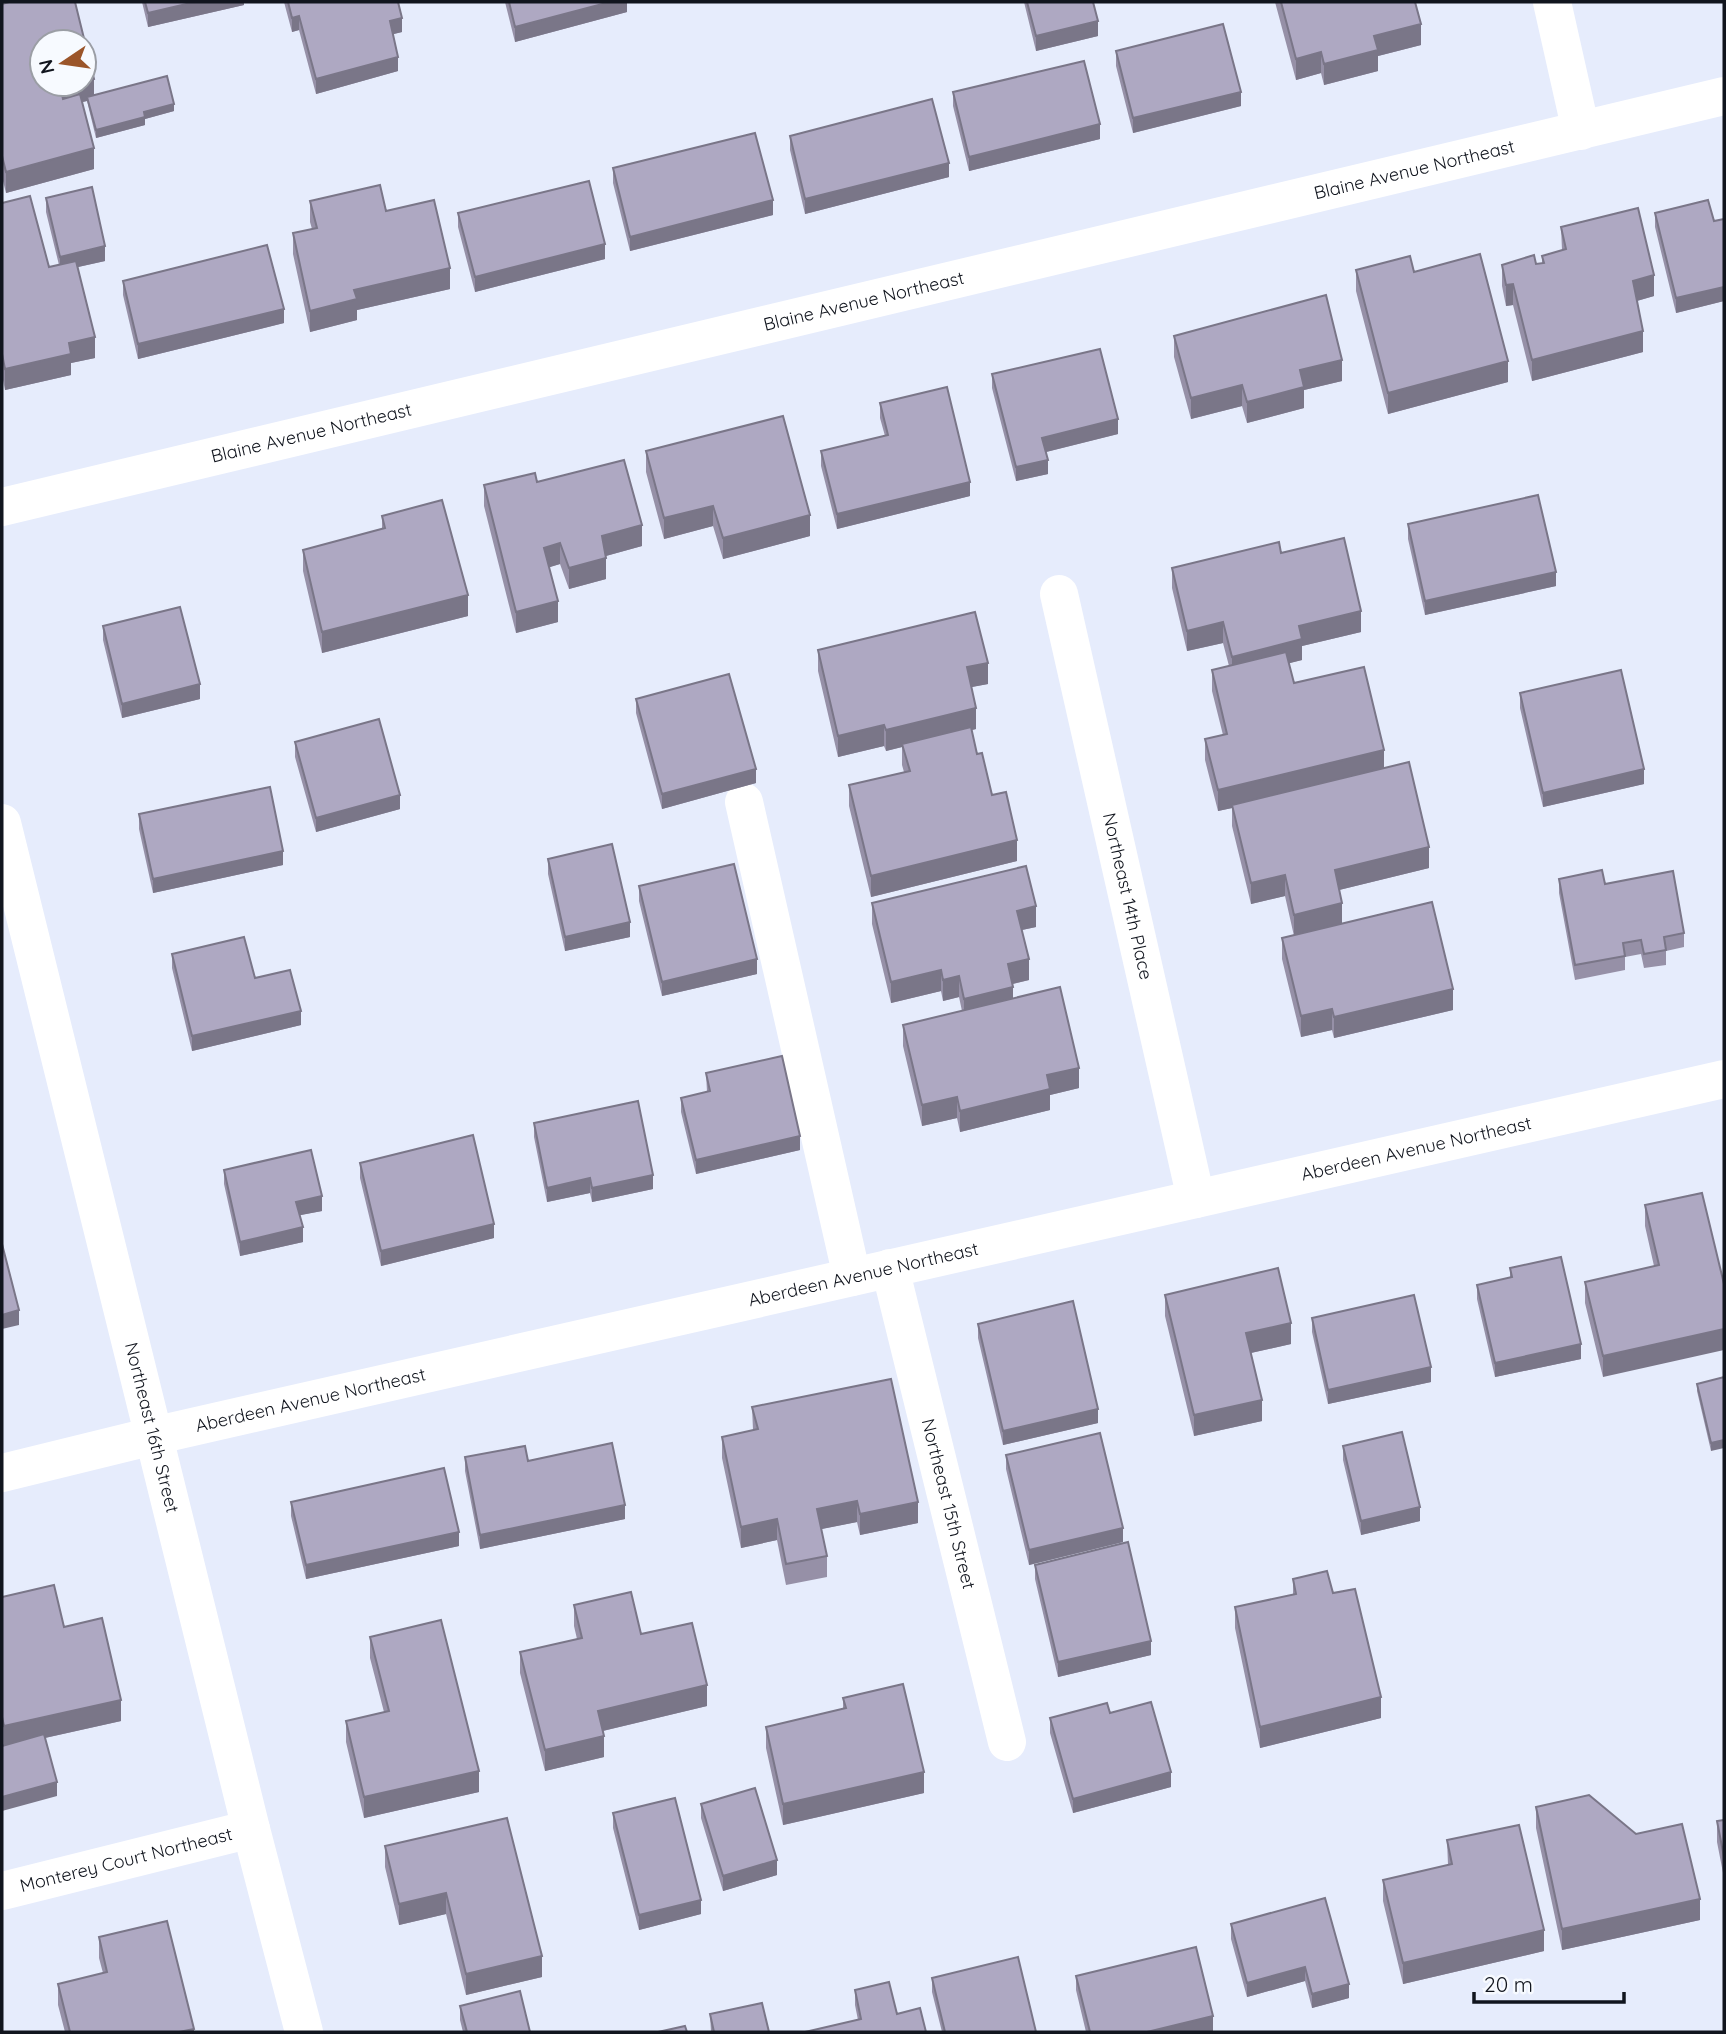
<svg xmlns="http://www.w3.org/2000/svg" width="1726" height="2034" font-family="Quicksand,sans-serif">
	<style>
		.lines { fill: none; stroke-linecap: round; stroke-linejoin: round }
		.minor { stroke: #fff; stroke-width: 38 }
		.wall { fill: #9690a7 }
		.shaded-wall { fill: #7a7688 }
		.building { fill: #aea8c2; stroke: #7a7688; stroke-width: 2 }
		.labels { text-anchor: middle; stroke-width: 7; stroke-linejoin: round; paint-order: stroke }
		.street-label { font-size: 18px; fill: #11151e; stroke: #f7faff }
	</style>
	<rect width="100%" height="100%" fill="#e6ecfc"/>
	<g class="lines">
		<g class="minor">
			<path d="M1552 2 1581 131"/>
			<path id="s1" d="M2 507 1724 96"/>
			<path id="s2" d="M1059 594 1196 1199"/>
			<path d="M744 802 852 1277"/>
			<path id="s3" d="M2 823 251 1829 304 2032"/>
			<path id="s4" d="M890 1268 1007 1742"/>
			<path id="s5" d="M2 1473 153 1436 1724 1079"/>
			<path id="s6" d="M2 1891 251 1829"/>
		</g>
	</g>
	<path class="wall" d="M142 2H244V5L148 27Z
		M284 2H398L402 32 393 34 398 71 316 94 299 30 292 32Z
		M505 2H627V12L515 42Z
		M1024 2H1093L1098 36 1036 51Z
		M1275 2H1415L1421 45 1378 56V71L1324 85 1321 73 1296 80Z
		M2 4 94 95 174 111 145 119V125L96 138 87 101 82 102 94 169 6 193 2 177Z
		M1116 51 1241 106 1133 133 1116 66Z
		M953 92 1100 139 969 171 953 106Z
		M790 136 949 177 805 214 790 150Z
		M613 168 773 215 630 251 613 183Z
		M46 198 105 261 78 267 95 358 71 363V375L5 390 2 375V203L49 267 59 265 46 212Z
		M310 201 386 211 450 289 357 310V320L310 332 293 254V233L312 229 310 222Z
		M458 213 605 259 475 292 458 227Z
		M1655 213 1714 221 1724 219V301L1676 313 1655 227Z
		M1561 227 1654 296 1637 301 1643 352 1532 381 1513 305 1506 306 1502 286V265L1542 263V256L1562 250Z
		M1356 270 1414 272 1508 382 1388 414 1356 291Z
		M123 281 284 323 138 359 123 295Z
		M1174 336 1342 381 1304 390V408L1247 423 1242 406 1191 419 1174 357Z
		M992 374 1118 434 1046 452 1048 474 1016 481 992 388Z
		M880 403 970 496 837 529 821 466V451L885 436 880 418Z
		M646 451 810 536 723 559 713 526 664 539 646 472Z
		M537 482 642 546 606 556V579L569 589 560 564 549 567 558 622 516 633 484 506V485Z
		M382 516 468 616 322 653 303 571V550L382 529Z
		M1408 524 1556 586 1425 615 1408 539Z
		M1281 553 1361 632 1302 646V660L1289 663 1294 683 1384 768 1429 868 1339 890 1342 924 1453 1010 1334 1038 1332 1030 1301 1037 1282 959V938L1294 936 1285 896 1251 904 1232 826V808L1218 811 1205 760V739L1223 735 1212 691V670L1229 666 1223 643 1187 651 1172 588V568Z
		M103 626 200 699 122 718 103 640Z
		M818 650 988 684 971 687 976 729 972 730 977 754 1017 861 871 897 849 806V785L904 772 902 765V747L886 751 884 746 838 757 818 671Z
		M1520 693 1644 784 1543 807 1520 708Z
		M636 699 756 783 662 809 636 713Z
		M295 742 400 809 316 832 295 757Z
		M139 814 283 865 153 893 139 829Z
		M548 859 630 937 565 951 548 874Z
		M1559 879 1605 884 1684 933V947L1666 951V965L1644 968 1641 954 1625 957V970L1575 980 1559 893Z
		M639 886 757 974 662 996 639 901Z
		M872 903 1036 927 1022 930 1029 980 1013 984V999L1079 1088 1050 1095V1110L960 1132 957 1118 922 1126 903 1046V1025L962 1011 959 997 943 1001 941 991 891 1003 872 924Z
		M172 954 255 978 301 1025 192 1051 172 968Z
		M706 1073 800 1150 696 1174 681 1112V1098L707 1092Z
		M534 1123 653 1189 592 1202 590 1193 547 1202 534 1137Z
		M360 1163 494 1238 381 1266 360 1178Z
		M224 1170 322 1211 300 1215 303 1242 240 1256 224 1184Z
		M1702 1193 1603 1377 1585 1303V1282L1654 1266 1645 1226V1205Z
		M1510 1268 1581 1359 1495 1377 1477 1299V1285L1510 1278Z
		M1165 1295 1291 1344 1251 1353 1262 1421 1194 1436 1165 1316Z
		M1312 1318 1431 1382 1328 1404 1312 1332Z
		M978 1324 1098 1423 1003 1445 978 1338Z
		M1724 1377 1711 1451 1697 1391V1384Z
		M752 1407 918 1523 860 1535 857 1522 821 1529 827 1556V1577L786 1585 777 1540 741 1548 722 1458V1437L753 1430Z
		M1343 1446 1420 1521 1361 1535 1343 1460Z
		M1006 1455 1123 1542 1029 1565 1006 1469Z
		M465 1457 528 1461 625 1519 480 1549 465 1471Z
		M291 1502 459 1546 306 1579 291 1516Z
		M1035 1565 1151 1655 1058 1677 1035 1579Z
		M1293 1579 1333 1593 1381 1718 1260 1748 1235 1628V1607L1293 1595Z
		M2 1597 64 1627 121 1721 45 1738 57 1796 3 1745 2 1738Z
		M574 1605 641 1634 707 1706 603 1731 604 1757 545 1771 520 1673V1652L577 1639 574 1626Z
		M370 1637 479 1792 364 1818 346 1742V1721L384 1712 370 1658Z
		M843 1698 924 1793 783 1825 766 1748V1727L843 1709Z
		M1110 1713 1171 1787 1073 1813 1050 1733V1718Z
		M701 1804 777 1875 723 1891 701 1818Z
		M1536 1807 1700 1920 1562 1950 1536 1828Z
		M613 1813 701 1914 639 1930 613 1828Z
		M507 1818 542 1977 466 1995 446 1914 399 1925 385 1867V1846Z
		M1724 1820V1878L1717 1842V1821Z
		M1447 1840 1544 1951 1403 1984 1383 1901V1880L1448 1865Z
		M1231 1924 1349 1984V1998L1312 2008 1305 1981 1247 1997 1231 1939Z
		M99 1937 194 2032H65L58 2005V1984L103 1973 99 1958Z
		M1076 1976 1213 2031 1207 2032H1086L1076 1990Z
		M932 1978 1036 2032H942L932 1992Z
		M855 1990 897 2014 926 2032 858 2020 855 2005Z
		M460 2006 530 2032H463L460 2020Z
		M710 2014 769 2032H711Z"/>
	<path class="shaded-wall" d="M195 2H244V5L148 27V13Z
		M610 2H627V12L515 42V27Z
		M299 16V30L292 32V18Z
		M402 18V32L390 35V21Z
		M1098 21V36L1036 51V36Z
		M1421 24V45L1378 56V71L1324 85V64L1374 36Z
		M1321 52V73L1296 80V59Z
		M398 57V71L316 94V79Z
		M94 79V100L87 97V101L60 107V86L70 84H84V81Z
		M1241 92V106L1133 133V118Z
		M174 104V111L145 119V125L96 138V130L144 112Z
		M1100 124V139L969 171V157Z
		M94 148V169L6 193V172Z
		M949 163V177L805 214V199Z
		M773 200V215L630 251V237Z
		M605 244V259L475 292V277Z
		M105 246V261L60 271V257Z
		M450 268V289L357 310V320L310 332V311L354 290Z
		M1654 275V296L1633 302V281Z
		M1513 284V305L1506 306V285Z
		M1724 287V301L1676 313V298Z
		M284 309V323L138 359V344Z
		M1643 331V352L1532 381V360Z
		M95 337V358L71 363V375L5 390V369L69 343Z
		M1342 360V381L1304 390V408L1247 423V402L1300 370Z
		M1508 361V382L1388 414V393Z
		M1242 385V406L1191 419V398Z
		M1118 419V434L1042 453V438Z
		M1048 460V474L1016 481V467Z
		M970 482V496L837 529V514Z
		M713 506V526L664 539V518Z
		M810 515V536L723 559V538Z
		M642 525V546L602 557V536Z
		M560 543V564L544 569V548Z
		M606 558V579L569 589V568Z
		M1556 572V586L1425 615V601Z
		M468 595V616L322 653V632Z
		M558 601V622L516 633V612Z
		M1361 611V632L1302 646V660L1232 678V657L1299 626Z
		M1223 622V643L1187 651V631Z
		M988 663V684L967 688V667Z
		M200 684V699L122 718V704Z
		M976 708V729L903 746 902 744V747L886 751V730Z
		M884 725V746L838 757V736Z
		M1384 750V771L1232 805V808L1218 811V790Z
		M756 769V783L662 809V794Z
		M1644 769V784L1543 807V793Z
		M400 795V809L316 832V818Z
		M1017 840V861L871 897V876Z
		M1429 847V868L1335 891V870Z
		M283 851V865L153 893V879Z
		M1285 875V896L1251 904V883Z
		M1342 903V924L1294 936V915Z
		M1036 906V927L1017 931V911Z
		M630 922V937L565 951V937Z
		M757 959V974L662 996V982Z
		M1029 959V980L1008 985V964Z
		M941 970V991L891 1003V982Z
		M959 976V997L943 1001V980Z
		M1013 987V1008L964 1020V999Z
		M1453 989V1010L1334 1038V1017Z
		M1332 1009V1030L1301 1037V1016Z
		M301 1011V1025L192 1051V1036Z
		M1079 1068V1088L1050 1095V1110L960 1132V1111L1047 1075Z
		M957 1097V1118L922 1126V1105Z
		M800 1136V1150L696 1174V1160Z
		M653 1175V1189L592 1202V1188Z
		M590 1178V1193L547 1202V1188Z
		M322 1196V1211L296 1216V1202Z
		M494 1224V1238L381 1266V1251Z
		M303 1227V1242L240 1256V1242Z
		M19 1310V1325L2 1329V1315Z
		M1291 1323V1344L1246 1354V1333Z
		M1724 1329V1350L1603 1377V1356Z
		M1581 1344V1359L1495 1377V1363Z
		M1431 1367V1382L1328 1404V1390Z
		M1262 1400V1421L1194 1436V1415Z
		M1098 1409V1423L1003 1445V1431Z
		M1724 1440V1448L1711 1451V1443Z
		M857 1501V1522L817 1530V1509Z
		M918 1502V1523L860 1535V1514Z
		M625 1505V1519L480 1549V1535Z
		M1420 1507V1521L1361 1535V1521Z
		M777 1519V1540L741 1548V1527Z
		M1123 1528V1542L1029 1565V1550Z
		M459 1532V1546L306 1579V1565Z
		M1151 1641V1655L1058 1677V1662Z
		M707 1685V1706L598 1732V1711Z
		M1381 1697V1718L1260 1748V1727Z
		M121 1700V1721L4 1747V1726Z
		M604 1736V1757L545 1771V1750Z
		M479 1771V1792L364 1818V1797Z
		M924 1772V1793L783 1825V1804Z
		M1171 1772V1787L1073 1813V1799Z
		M57 1782V1796L2 1811V1797Z
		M777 1860V1875L723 1891V1876Z
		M446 1893V1914L399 1925V1904Z
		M1700 1899V1920L1562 1950V1929Z
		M701 1900V1914L639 1930V1915Z
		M1544 1930V1951L1403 1984V1963Z
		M542 1956V1977L466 1995V1974Z
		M1305 1967V1981L1247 1997V1983Z
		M1349 1984V1998L1312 2008V1994Z
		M1213 2016V2031L1207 2032H1147Z
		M194 2029V2032H179Z"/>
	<path class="building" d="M9 2H75L94 79 84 81V42H42V84H70L60 86 63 99 80 94 94 148 6 172 2 156V4Z
		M145 2H195L148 13Z
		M288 2H398L402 18 390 21 398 57 316 79 299 16 292 18Z
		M509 2H610L515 27Z
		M1027 2H1093L1098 21 1036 36Z
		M1281 2H1415L1421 24 1374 36 1378 50 1324 64 1321 52 1296 59Z
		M1223 24 1241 92 1133 118 1116 51Z
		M1084 61 1100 124 969 157 953 92Z
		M167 76 174 104 144 112 145 117 96 130 87 97Z
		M932 99 949 163 805 199 790 136Z
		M755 133 773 200 630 237 613 168Z
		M589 181 605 244 475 277 458 213Z
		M380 185 386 211 434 200 450 268 354 290 357 299 310 311 293 233 317 228 310 201Z
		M92 187 105 246 60 257 46 198Z
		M30 196 49 267 76 261 95 337 69 343 71 354 5 369 2 354V203Z
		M1708 200 1714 221 1724 219V287L1676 298 1655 213Z
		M1638 208 1654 275 1633 281 1643 331 1532 360 1513 284 1506 285 1502 265 1534 255 1536 264 1544 263 1542 256 1566 249 1561 227Z
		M267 245 284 309 138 344 123 281Z
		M1480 254 1508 361 1388 393 1356 270 1410 256 1414 272Z
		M1326 295 1342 360 1300 370 1304 387 1247 402 1242 385 1191 398 1174 336Z
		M1100 349 1118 419 1042 438 1048 460 1016 467 992 374Z
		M947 387 970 482 837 514 821 451 888 435 880 403Z
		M783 416 810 515 723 538 713 506 664 518 646 451Z
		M624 460 642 525 602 536 606 558 569 568 560 543 544 548 558 601 516 612 484 485 535 473 537 482Z
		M1538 495 1556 572 1425 601 1408 524Z
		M442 500 468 595 322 632 303 550 385 528 382 516Z
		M1344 538 1361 611 1299 626 1302 639 1232 657 1223 622 1187 631 1172 568 1279 542 1281 553Z
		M180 607 200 684 122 704 103 626Z
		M975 612 988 663 967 667 976 708 886 730 884 725 838 736 818 650Z
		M1286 652 1294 683 1364 667 1384 750 1218 790 1205 739 1227 734 1212 670Z
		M1621 670 1644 769 1543 793 1520 693Z
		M729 674 756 769 662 794 636 699Z
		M379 719 400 795 316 818 295 742Z
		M971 727 977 754 982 753 992 795 1006 792 1017 840 871 876 849 785 910 771 902 744Z
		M1409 762 1429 847 1335 870 1342 903 1294 915 1285 875 1251 883 1232 805Z
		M270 787 283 851 153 879 139 814Z
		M612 844 630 922 565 937 548 859Z
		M734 864 757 959 662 982 639 886Z
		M1026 866 1036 906 1017 911 1029 959 1008 964 1013 987 964 999 959 976 943 980 941 970 891 982 872 903Z
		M1602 870 1605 884 1673 871 1684 933 1664 937 1666 950 1644 954 1641 940 1623 943 1625 956 1575 965 1559 879Z
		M1432 902 1453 989 1334 1017 1332 1009 1301 1016 1282 938Z
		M244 937 255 978 290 970 301 1011 192 1036 172 954Z
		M1060 987 1079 1068 1047 1075 1050 1089 960 1111 957 1097 922 1105 903 1025Z
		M782 1056 800 1136 696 1160 681 1098 710 1091 706 1073Z
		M638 1101 653 1175 592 1188 590 1178 547 1188 534 1123Z
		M473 1135 494 1224 381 1251 360 1163Z
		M311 1150 322 1196 296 1202 303 1227 240 1242 224 1170Z
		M1702 1193 1724 1284V1329L1603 1356 1585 1282 1659 1265 1645 1205Z
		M2 1244 19 1310 2 1315Z
		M1561 1257 1581 1344 1495 1363 1477 1285 1512 1277 1510 1268Z
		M1278 1268 1291 1323 1246 1333 1262 1400 1194 1415 1165 1295Z
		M1414 1295 1431 1367 1328 1390 1312 1318Z
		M1073 1301 1098 1409 1003 1431 978 1324Z
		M1724 1377V1440L1711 1443 1697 1384Z
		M891 1379 918 1502 860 1514 857 1501 817 1509 827 1556 786 1564 777 1519 741 1527 722 1437 758 1429 752 1407Z
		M1402 1432 1420 1507 1361 1521 1343 1446Z
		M1100 1433 1123 1528 1029 1550 1006 1455Z
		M612 1443 625 1505 480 1535 465 1457 525 1446 528 1461Z
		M444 1468 459 1532 306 1565 291 1502Z
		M1128 1542 1151 1641 1058 1662 1035 1565Z
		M1327 1571 1333 1593 1355 1589 1381 1697 1260 1727 1235 1607 1296 1594 1293 1579Z
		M54 1585 64 1627 102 1618 121 1700 4 1726 2 1717V1597Z
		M631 1592 641 1634 692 1623 707 1685 598 1711 604 1736 545 1750 520 1652 582 1638 574 1605Z
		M441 1620 479 1771 364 1797 346 1721 389 1711 370 1637Z
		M903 1684 924 1772 783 1804 766 1727 846 1708 843 1698Z
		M1151 1702 1171 1772 1073 1799 1050 1718 1107 1703 1110 1713Z
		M44 1734 57 1782 2 1797V1746Z
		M755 1788 777 1860 723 1876 701 1804Z
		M1589 1795 1636 1834 1682 1824 1700 1899 1562 1929 1536 1807Z
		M675 1798 701 1900 639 1915 613 1813Z
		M507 1818 542 1956 466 1974 446 1893 399 1904 385 1846Z
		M1724 1820V1857L1717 1821Z
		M1519 1825 1544 1930 1403 1963 1383 1880 1452 1864 1447 1840Z
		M1325 1898 1349 1984 1312 1994 1305 1967 1247 1983 1231 1924Z
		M167 1921 194 2029 179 2032H70L58 1984 107 1972 99 1937Z
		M1196 1947 1213 2016 1147 2032H1090L1076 1976Z
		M1018 1957 1036 2032H945L932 1978Z
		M889 1982 897 2014 920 2008 926 2032H805L861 2019 855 1990Z
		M520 1991 530 2032H467L460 2006Z
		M762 2003 769 2032H714L710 2014Z
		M685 2026 687 2032H658Z"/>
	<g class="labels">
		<g class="street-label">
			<text dy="6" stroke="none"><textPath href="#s1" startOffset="1452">Blaine Avenue Northeast</textPath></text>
			<text dy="6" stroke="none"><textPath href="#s1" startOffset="886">Blaine Avenue Northeast</textPath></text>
			<text dy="6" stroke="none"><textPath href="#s1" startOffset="318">Blaine Avenue Northeast</textPath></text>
			<text dy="6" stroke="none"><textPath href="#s2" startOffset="310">Northeast 14th Place</textPath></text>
			<text dy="6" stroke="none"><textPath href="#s5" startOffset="1451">Aberdeen Avenue Northeast</textPath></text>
			<text dy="6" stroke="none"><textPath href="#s5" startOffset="884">Aberdeen Avenue Northeast</textPath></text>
			<text dy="6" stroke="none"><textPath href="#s5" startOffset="317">Aberdeen Avenue Northeast</textPath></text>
			<text dy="6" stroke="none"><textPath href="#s3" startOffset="623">Northeast 16th Street</textPath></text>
			<text dy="6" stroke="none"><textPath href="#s4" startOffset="243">Northeast 15th Street</textPath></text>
			<text dy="6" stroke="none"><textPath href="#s6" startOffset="128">Monterey Court Northeast</textPath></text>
		</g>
	</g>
	<rect width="1726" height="2034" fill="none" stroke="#11151e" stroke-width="7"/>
	<g transform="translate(63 63) rotate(257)"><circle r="33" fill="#f7faff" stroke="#9b9ea5" stroke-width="2"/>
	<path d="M0-5L12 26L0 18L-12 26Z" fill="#9b552a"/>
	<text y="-10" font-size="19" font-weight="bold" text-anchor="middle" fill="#11151e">N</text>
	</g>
	<path d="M1474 1992v10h150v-10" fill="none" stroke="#11151e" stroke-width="3.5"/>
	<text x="1484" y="1992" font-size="21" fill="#11151e" stroke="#f7faff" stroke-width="5" paint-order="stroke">20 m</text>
</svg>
